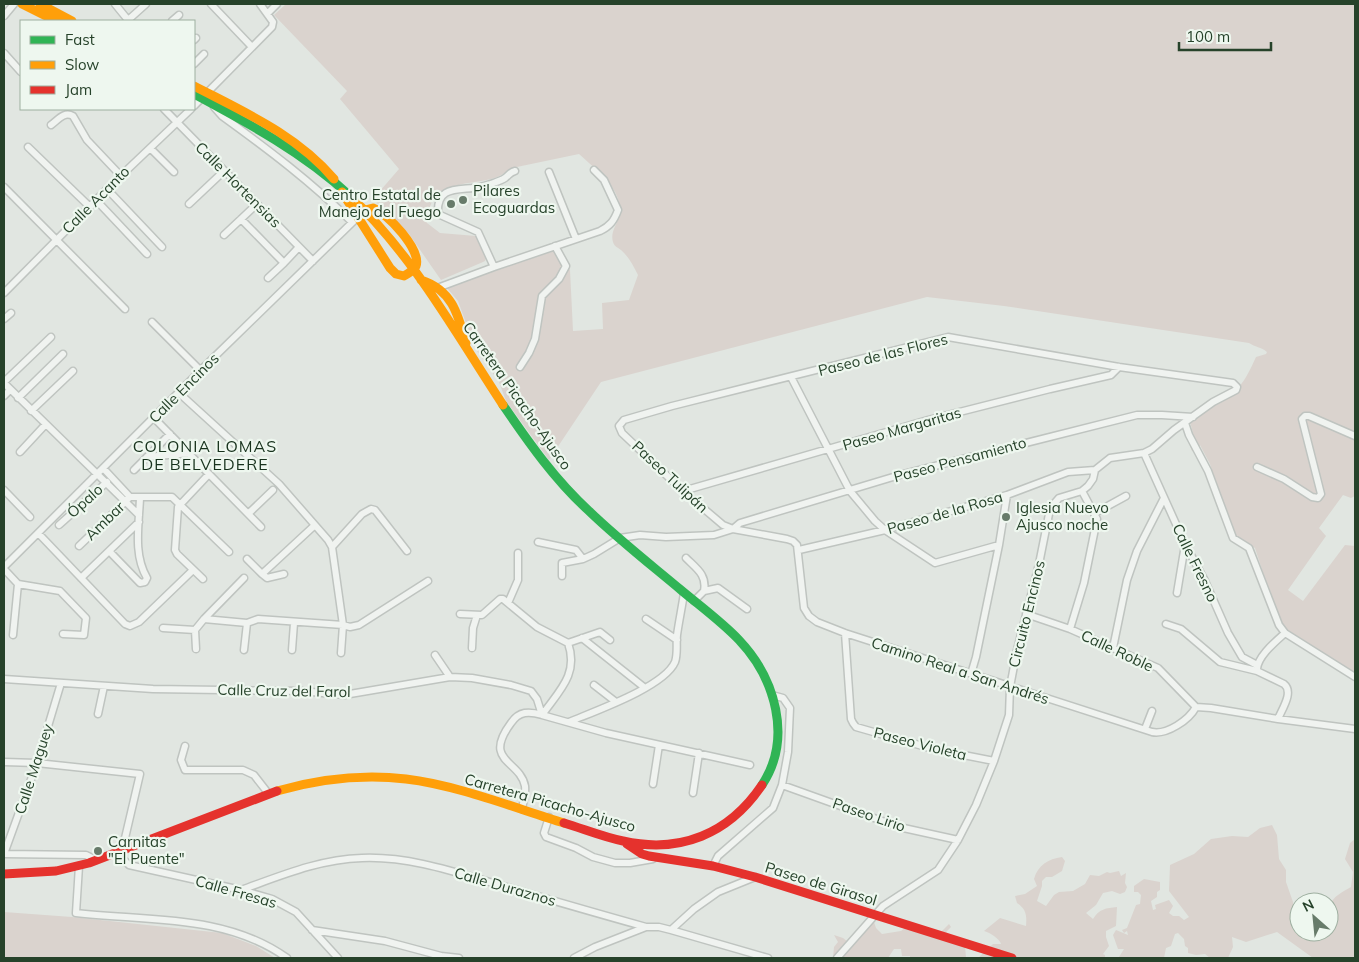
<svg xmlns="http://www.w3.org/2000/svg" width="1359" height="962" font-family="Mulish,sans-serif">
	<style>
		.green { fill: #dad3ce }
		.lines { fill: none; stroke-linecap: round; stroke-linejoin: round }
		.street-casing { stroke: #bfc4c0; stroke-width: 9 }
		.street { stroke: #f0f3f0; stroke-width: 6 }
		.fast { stroke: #30b455; stroke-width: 9 }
		.slow { stroke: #ff9f0a; stroke-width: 9 }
		.jam { stroke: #e5322d; stroke-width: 9 }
		.poi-dot { fill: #677b6a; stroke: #eef7ef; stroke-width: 2 }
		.labels { text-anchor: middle; stroke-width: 4.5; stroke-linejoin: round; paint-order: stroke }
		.street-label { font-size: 15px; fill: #26422a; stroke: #eef7ef }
		.poi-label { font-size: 15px; fill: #26422a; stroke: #eef7ef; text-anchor: start }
		.neighbourhood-label { font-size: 16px; letter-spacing: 1px; fill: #18321d; stroke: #eef7ef }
	</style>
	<rect width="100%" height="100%" fill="#e1e6e1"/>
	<path class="green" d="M286 4H1355V496L1351 498 1343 495 1319 528 1326 536 1288 590 1303 601 1345 545 1355 546V674L1288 634 1278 619 1255 548 1233 536 1210 464 1200 445 1199 452 1192 451 1189 443 1190 432 1193 433 1190 422C1195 416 1202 404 1209 401 1218 397 1231 396 1238 388 1246 379 1251 368 1256 357L1266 354 1267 352C1261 347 1255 347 1249 343L1004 306 927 297 601 382 549 460 506 401 499 382 475 348 458 301 447 288 448 286 551 252H556L570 270 573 331 603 329 602 303 629 300 638 275C633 265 629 257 621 250 617 247 614 246 613 242 610 232 617 225 619 216 625 190 595 169 579 154L512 168C505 173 499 177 491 179 473 184 445 182 433 200 429 206 428 216 427 223L440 233 476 236 486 258 485 261 483 262 441 280 409 234 373 199 399 169 340 99 347 91 274 15Z
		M1272 825 1277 835 1279 859 1286 870V882L1293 902 1295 918 1299 921V932H1329C1329 905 1325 901 1351 887L1353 872 1345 859 1350 843 1355 839V958H1313L1277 932 1246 942 1232 937 1233 947 1228 958H1210L1205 954 1196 955 1188 953V948L1185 946 1184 939 1178 933 1175 934 1171 946 1166 948 1164 958H978L993 944H1001C1000 939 989 932 984 931L1000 918 1026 926C1027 915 1026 909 1017 903L1015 896 1025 894 1037 886 1034 879C1038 865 1048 859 1062 857L1065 861 1062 871 1052 877H1046L1042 881V886L1037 901 1046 906 1054 895 1059 892 1073 891 1085 884 1090 875 1099 876 1107 872 1110 873 1119 871 1121 876 1126 873 1125 883 1127 887 1125 892 1120 894 1112 891 1103 893 1096 905 1086 913 1093 919C1099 909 1106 908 1117 907L1116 926 1106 931V937L1109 946 1103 954 1105 955V958L1119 957 1124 949H1118L1113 935 1116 930 1128 935 1127 931 1124 933 1122 930 1127 928 1136 905 1140 904 1141 895 1138 892H1134V886L1144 879 1160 882V890L1157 892V897L1151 901 1153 910 1156 909 1155 905 1169 900 1173 906 1169 913 1173 916H1179L1184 920 1189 917 1169 891 1170 865 1194 854 1211 839 1232 836 1248 837 1260 828Z
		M4 912 72 917 222 933 256 946 275 958H4Z
		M873 919 876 928 882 934 901 931 905 928 941 932 949 924 951 927 946 932 965 945 966 958H910V956H902L901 949H894L888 958H833L834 947 838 942 834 935 843 938 848 942Z"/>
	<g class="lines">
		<g class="street-casing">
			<path id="street" d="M115 4 128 20
				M211 4 252 47
				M268 13 277 4
				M4 16 14 4
				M127 21 146 4
				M172 21 179 15
				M194 40 196 38
				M4 53 21 72
				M194 64 204 54
				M194 106 272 27 273 22 260 4
				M214 107 222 116C269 150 310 181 352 222
				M164 109 313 261
				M51 125C58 120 64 111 73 116L87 140 121 176
				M28 147 90 207
				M150 148 174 172
				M549 172 576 239
				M4 187 125 309
				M107 189 162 247
				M96 200 147 254
				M189 204 224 171
				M241 219 284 263 299 247
				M224 235 257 204
				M494 267 478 232 438 214C436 184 460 191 480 187 485 186 501 181 505 178 509 175 510 172 515 171
				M268 278 284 263
				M440 287 494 267 600 231C610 226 614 221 618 210L604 180 594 170
				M4 293 107 189 191 109
				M4 319 11 313
				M152 322 201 371
				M520 367 529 353 535 339 542 296 559 279 566 266 555 246
				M791 377 850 491 875 521 885 530 935 563 999 545
				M4 382 51 337
				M4 383 139 515
				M179 393 279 484 328 540 332 547 343 625 341 653
				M4 396 10 390
				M18 398 63 354
				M31 411 73 371
				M154 418 261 527
				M1185 423 1189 435 1208 471 1233 538 1249 548 1279 625 1285 633 1355 677
				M20 452 45 425
				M1144 453 1185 544 1205 581 1228 633 1242 657 1257 665
				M147 457 190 453
				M1257 467 1284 479 1312 497 1318 498 1321 494 1302 419 1305 416H1309L1355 436
				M103 468 130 497H172L229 552
				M134 470 170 434
				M4 490 30 517
				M683 491 928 420 1050 389 1111 375 1119 367
				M249 513 273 490
				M1095 513 1126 496
				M59 525 107 482
				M38 533 125 624 130 626 139 622 193 570
				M538 542 576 550 583 559
				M79 546 128 499
				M332 547 362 514 371 509 375 510 407 551
				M799 550 885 530 1007 495 1068 472 1095 470 1110 458 1144 453 1152 449 1174 430 1213 402 1236 390 1237 387 1233 383 1119 367 948 337 672 406 624 420 619 426 622 433 683 491 723 525 733 529 740 523 903 474 1137 415H1162L1193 417
				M110 552 140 583 145 582 147 578C133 554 139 525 140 498
				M686 558C697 569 707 575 704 591
				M247 559 262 574 315 525
				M4 567 204 367 365 210
				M4 569 18 584 60 591 86 618 84 635 63 634
				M262 574 267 578 284 574
				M562 576V563L583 559 594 554 620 538 640 535 666 537 714 535 733 529 787 539 793 541 797 545 804 608 809 616 817 622 845 633 1152 732C1167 735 1189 720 1196 707
				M81 578 139 522
				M203 579 177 554 175 550 178 507 209 474
				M1177 593 1185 545
				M694 601 704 591 718 588 747 609
				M508 603 518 580V553
				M460 614 482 615 500 599H503L537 627 568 643
				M1026 614 1070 629 1158 668 1196 707
				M204 619 247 623 258 619 343 625 350 627 359 625 428 581
				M646 619 677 640
				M1166 624 1181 629 1220 662 1257 671 1284 684C1294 692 1282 709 1278 719
				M163 628 195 630
				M1070 629 1084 583 1097 519 1082 491
				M845 633 851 719 853 723 856 727 933 749 994 761
				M13 635 18 584
				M582 638 645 688
				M568 643 600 632 610 640
				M472 648 473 628 477 615
				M1113 648 1127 580 1137 551 1164 498
				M196 649 195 630 204 619 244 578
				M244 650 247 623
				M292 650 294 623
				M435 655 450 677
				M1257 669C1258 656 1275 642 1285 633
				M971 674 976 657 999 545 1007 495
				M4 679 153 689 301 691 344 695 450 677 472 678 511 685 531 691 537 699 542 715 606 733 750 765
				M594 685 616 702
				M1196 707 1211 708 1278 719 1355 729
				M98 714 104 686
				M569 722C595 711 664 687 675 662 678 654 676 643 677 635 679 621 682 607 684 593
				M1145 729 1152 711
				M185 746 181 760 185 770H243L254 775 268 793
				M4 762 37 763 140 774 122 851 123 859 129 865 241 890 272 899 296 912 338 958
				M653 784 659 745
				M782 785 899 827 958 840
				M693 793 699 753
				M522 809C523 802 526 794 525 786 520 760 482 762 511 723 519 711 529 711 542 715 559 691 579 674 568 643
				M549 817 544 833 546 837 576 848 593 857 615 863H630L653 859
				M4 854 37 763 61 683
				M4 854 86 855 96 860
				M79 866 76 913C147 921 226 914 287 958
				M713 866 718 856 773 808 782 785 788 752 790 708 783 698 772 695
				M241 890C280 876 320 859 362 858 410 856 458 873 503 886 551 900 599 914 646 927H659L671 930 768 958
				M312 930 385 941 441 956 444 958
				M671 930 694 909 718 892 755 877
				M441 956 459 958
				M574 958 595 947 646 927
				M837 958 883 906 938 870 958 840 976 805 994 761 1009 715 1010 687 1017 650 1039 564 1049 514 1053 505 1059 498 1082 491 1088 486 1093 479 1095 470"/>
		</g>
		<use href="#street" class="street"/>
		<path class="fast" d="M194 94C248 123 304 153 349 195
			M503 405C529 443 555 480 589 511 618 539 650 564 681 590 700 606 722 622 739 640 775 678 793 738 762 785"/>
		<path class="slow" d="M22 4 56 21
			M40 4 72 21
			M194 86C244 112 297 135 334 179
			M342 192 390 268 396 274 404 276C408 273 414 271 416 266 422 250 387 213 373 208L365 210
			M349 195C413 255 455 332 503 405
			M421 280C452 290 458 314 466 343
			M277 791C319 779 363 774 406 779 457 785 515 808 564 823"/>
		<path class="jam" d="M564 823C584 829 603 837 623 841 680 854 729 834 762 785
			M627 844 642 854 649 856 713 866 755 877 1012 958
			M4 874 56 871 89 863 277 791"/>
	</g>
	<g class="poi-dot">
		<circle cx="463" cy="200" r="5"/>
		<circle cx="451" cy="204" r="5"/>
		<circle cx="1006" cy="517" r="5"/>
		<circle cx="98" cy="851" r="5"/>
	</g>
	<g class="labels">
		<g class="street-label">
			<text transform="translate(238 185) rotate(45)" y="5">Calle Hortensias</text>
			<text transform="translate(96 200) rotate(-45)" y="5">Calle Acanto</text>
			<text transform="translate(883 355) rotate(-14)" y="5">Paseo de las Flores</text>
			<text transform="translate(184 388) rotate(-45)" y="5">Calle Encinos</text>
			<text transform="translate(517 396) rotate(55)" y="5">Carretera Picacho-Ajusco</text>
			<text transform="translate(902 429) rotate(-16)" y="5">Paseo Margaritas</text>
			<text transform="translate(960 460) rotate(-15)" y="5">Paseo Pensamiento</text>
			<text transform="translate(670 477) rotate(43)" y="5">Paseo Tulipán</text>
			<text transform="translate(85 501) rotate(-42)" y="5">Ópalo</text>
			<text transform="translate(945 513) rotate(-16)" y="5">Paseo de la Rosa</text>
			<text transform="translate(105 521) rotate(-44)" y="5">Ambar</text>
			<text transform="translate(1195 563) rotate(64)" y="5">Calle Fresno</text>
			<text transform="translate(1027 614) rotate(-76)" y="5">Circuito Encinos</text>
			<text transform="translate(1117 651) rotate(25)" y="5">Calle Roble</text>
			<text transform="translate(960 671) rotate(18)" y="5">Camino Real a San Andrés</text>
			<text transform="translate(284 691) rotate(1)" y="5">Calle Cruz del Farol</text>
			<text transform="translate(920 744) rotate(14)" y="5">Paseo Violeta</text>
			<text transform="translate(34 769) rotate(-72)" y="5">Calle Maguey</text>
			<text transform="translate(550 803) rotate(16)" y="5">Carretera Picacho-Ajusco</text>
			<text transform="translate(869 815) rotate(19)" y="5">Paseo Lirio</text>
			<text transform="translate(821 884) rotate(17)" y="5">Paseo de Girasol</text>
			<text transform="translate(505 887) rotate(16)" y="5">Calle Duraznos</text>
			<text transform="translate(236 892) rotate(16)" y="5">Calle Fresas</text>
		</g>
		<g class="poi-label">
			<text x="473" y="196">Pilares<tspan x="473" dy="17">Ecoguardas</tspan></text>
			<text x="441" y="200" text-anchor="end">Centro Estatal de<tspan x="441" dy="17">Manejo del Fuego</tspan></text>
			<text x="1016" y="513">Iglesia Nuevo<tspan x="1016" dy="17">Ajusco noche</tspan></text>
			<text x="108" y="847">Carnitas<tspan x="108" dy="17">"El Puente"</tspan></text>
		</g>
		<g class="neighbourhood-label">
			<text x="205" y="452">COLONIA LOMAS<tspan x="205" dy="18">DE BELVEDERE</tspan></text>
		</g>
	</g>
	<rect width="1359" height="962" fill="none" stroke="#26422a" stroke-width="10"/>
	<rect x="20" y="20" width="175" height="90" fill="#eef7ef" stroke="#9eafa0"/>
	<rect x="30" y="36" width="25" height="8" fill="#30b455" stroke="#9eafa0"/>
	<text x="65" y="45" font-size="15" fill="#26422a">Fast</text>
	<rect x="30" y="61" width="25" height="8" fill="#ff9f0a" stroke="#9eafa0"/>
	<text x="65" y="70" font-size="15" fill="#26422a">Slow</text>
	<rect x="30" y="86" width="25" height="8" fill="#e5322d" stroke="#9eafa0"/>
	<text x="65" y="95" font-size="15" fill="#26422a">Jam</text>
	<g transform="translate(1314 917) rotate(333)"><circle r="24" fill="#eef7ef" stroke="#9eafa0"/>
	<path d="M0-4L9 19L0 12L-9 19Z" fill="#677b6a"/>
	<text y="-8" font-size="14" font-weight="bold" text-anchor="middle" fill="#26422a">N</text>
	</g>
	<path d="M1179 42v8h92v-8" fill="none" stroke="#26422a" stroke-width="2.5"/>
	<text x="1186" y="42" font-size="15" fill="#26422a" stroke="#eef7ef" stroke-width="4" paint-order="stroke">100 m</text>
</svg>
